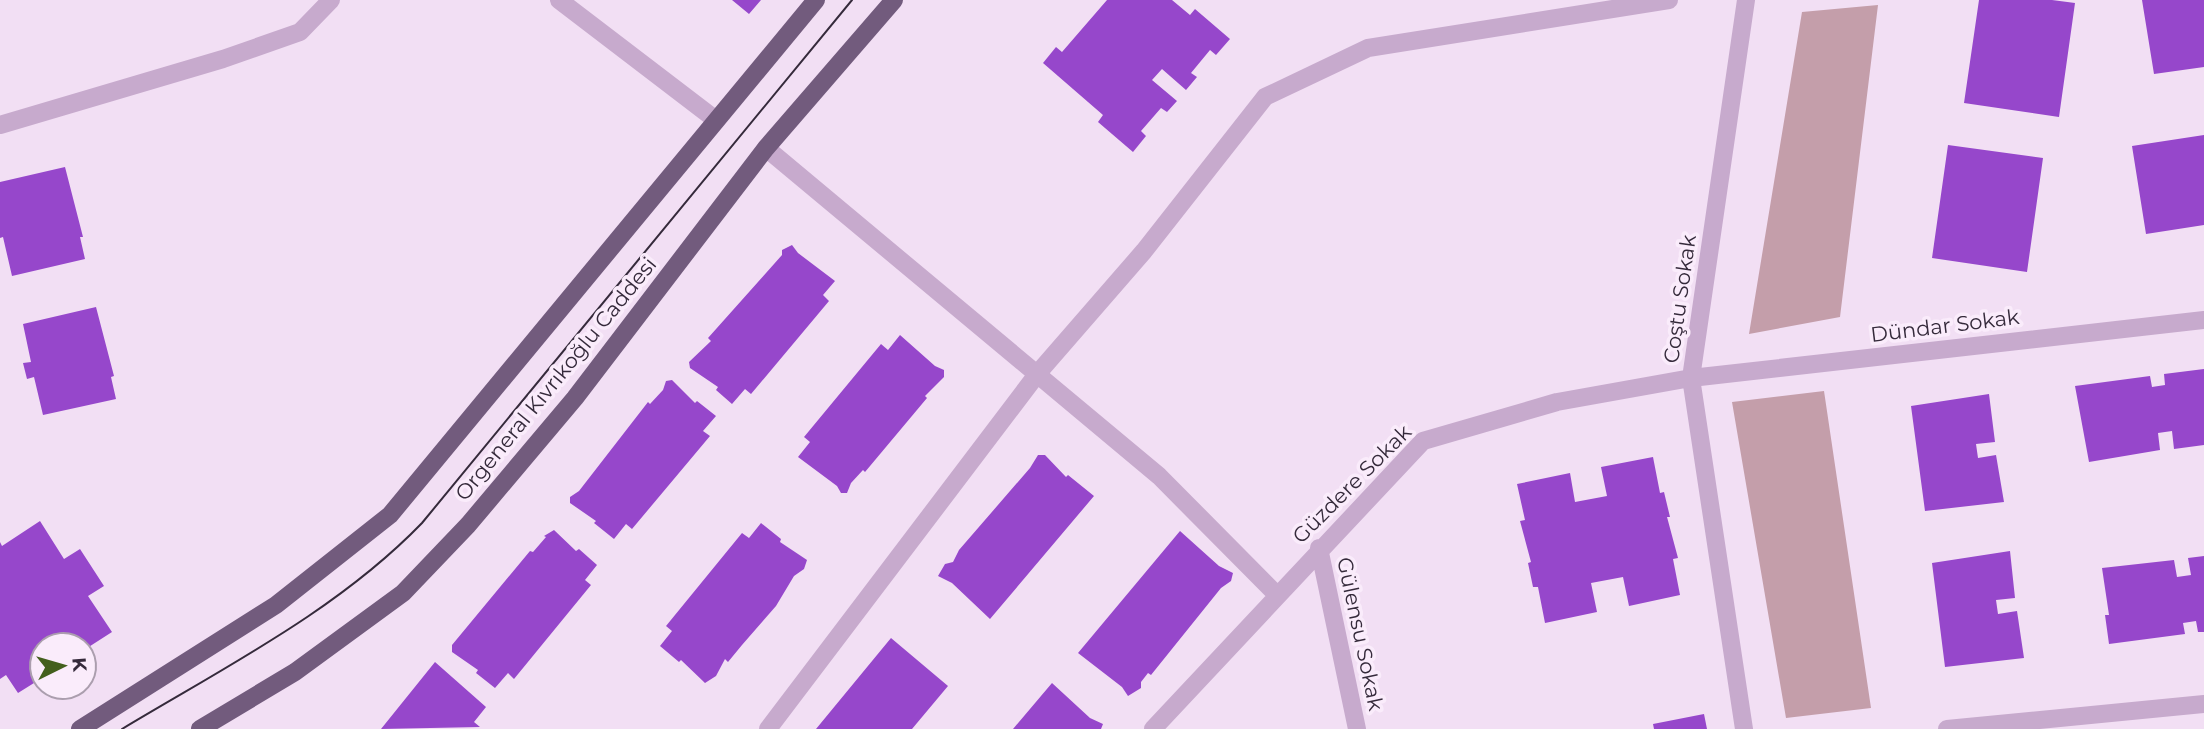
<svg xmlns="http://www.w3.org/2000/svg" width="2204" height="729" font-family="Montserrat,sans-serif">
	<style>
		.green { fill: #c49eaa }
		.building { fill: #9647cb }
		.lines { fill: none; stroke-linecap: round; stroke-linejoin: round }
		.minor { stroke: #c7aacd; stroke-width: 18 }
		.major { stroke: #725b7d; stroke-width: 18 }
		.tram { stroke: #352a3b; stroke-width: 2 }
		.labels { text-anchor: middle; stroke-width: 7; stroke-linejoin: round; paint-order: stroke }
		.street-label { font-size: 21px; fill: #352a3b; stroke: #faecfb }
	</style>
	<rect width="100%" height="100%" fill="#f2dff4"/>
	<path class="green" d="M1878 5 1840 317 1749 334 1802 12Z
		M1824 391 1871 708 1786 718 1732 402Z"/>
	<path class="building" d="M732 0H761L749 14Z
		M1107 0H1172L1190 15 1195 9 1230 39 1216 55 1210 50 1191 73 1197 77 1186 90 1162 69 1152 80 1177 101 1167 112 1161 108 1141 131 1146 136 1133 152 1098 122 1103 115 1043 63 1056 47 1062 52Z
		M1979 0H2052L2075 3 2059 117 1964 103Z
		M2142 0H2204V67L2154 74Z
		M2204 135V225L2146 234 2132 146Z
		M1948 145 2043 158 2027 272 1932 258Z
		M65 167 83 237H80L85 259 12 276 3 237 0 238V182Z
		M792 245 798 253 835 281 823 295 829 301 751 394 745 389 732 404 716 390 718 387 690 368 689 362 711 341 708 338 782 255V250Z
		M96 307 114 376 111 377 116 399 43 415 34 377 27 379 23 363 31 362 23 324Z
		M900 335 935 366 944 370V377L925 396 927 398 865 472 863 470 851 483 847 493H841L837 486 798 457 810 442 804 437 881 344 888 350Z
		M2204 369V445L2174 449 2172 431 2158 433 2160 450 2089 462 2075 386 2150 376 2152 387 2165 385 2164 374Z
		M672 380 695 403 697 401 716 416 703 431 710 436 632 529 626 524 614 539 594 523 596 521 570 503V497L579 491 648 402 650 404 663 390 666 381Z
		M1989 394 1995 442 1976 444 1978 458 1996 455 2004 502 1925 511 1911 406Z
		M1038 455H1045L1066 477 1068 475 1094 496 990 619 952 583 938 576 945 564 953 562 959 550 1030 468Z
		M1653 457 1660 493 1664 492 1670 517H1667L1678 558 1673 559 1680 595 1629 606 1623 577 1591 583 1597 612 1545 623 1538 587H1533L1528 563 1531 562 1520 521 1525 520 1517 484 1570 473 1575 502 1607 496 1601 467Z
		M40 521 64 559 80 549 104 586 88 596 112 632 84 650V645H42V678L18 693 6 675 0 679V542L2 546Z
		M761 523 781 539 780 542 807 560 804 569 794 576 776 606 742 645 728 662 725 659 716 676 705 683 681 660 679 662 660 646 672 631 666 626 742 533 749 538Z
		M554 530 576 551 579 549 597 565 585 580 591 585 514 679 508 673 495 688 476 673 478 670 452 652V645L530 551 533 552 546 537 544 536Z
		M1180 531 1219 566 1233 573 1231 581 1221 588 1151 675 1148 673 1141 682V688L1128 696 1122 687 1078 653Z
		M2010 551 2015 598 1996 600 1998 614 2017 611 2024 658 1945 667 1932 563Z
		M2204 556V632H2198L2196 621 2183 623 2185 634 2109 644 2105 615H2109L2102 568 2174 560 2177 577 2191 575 2188 558Z
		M891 638 948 686 912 729H816Z
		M435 662 486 707 474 722 480 727 381 729Z
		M1052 683 1090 718 1103 724 1101 729H1013Z
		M1704 714 1707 729H1654L1653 724Z"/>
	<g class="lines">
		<path class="minor" d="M559 0 716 120
			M0 125 223 59 300 32 331 0
			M766 148 1159 476 1276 594
			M1319 548 1357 729
			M768 729 1038 373 1144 251 1265 97 1368 48 1669 0
			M1153 729 1423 441 1557 402 1691 378 2204 320
			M1744 729 1691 378 1746 0
			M1947 729 2204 704"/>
		<path class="major" d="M80 729 276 605 390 515 816 0
			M200 729 295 672 403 593 468 525 575 398 766 148 894 0"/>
		<path class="tram" d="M122 729C225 667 338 610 422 523L852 0"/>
	</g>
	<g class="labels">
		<g class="street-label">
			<text transform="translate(1680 299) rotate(-82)" y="7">Coştu Sokak</text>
			<text transform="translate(1945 326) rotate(-7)" y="7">Dündar Sokak</text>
			<text transform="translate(556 379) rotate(-51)" y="7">Orgeneral Kıvrıkoğlu Caddesi</text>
			<text transform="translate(1352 484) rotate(-45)" y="7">Güzdere Sokak</text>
			<text transform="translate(1360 634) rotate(78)" y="7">Gülensu Sokak</text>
		</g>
	</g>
	<g transform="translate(63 666) rotate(85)"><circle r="33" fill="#faecfb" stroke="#ab9eae" stroke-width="2"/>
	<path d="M0-5L12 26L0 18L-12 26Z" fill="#435f1d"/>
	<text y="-10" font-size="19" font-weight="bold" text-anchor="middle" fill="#352a3b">K</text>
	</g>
</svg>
